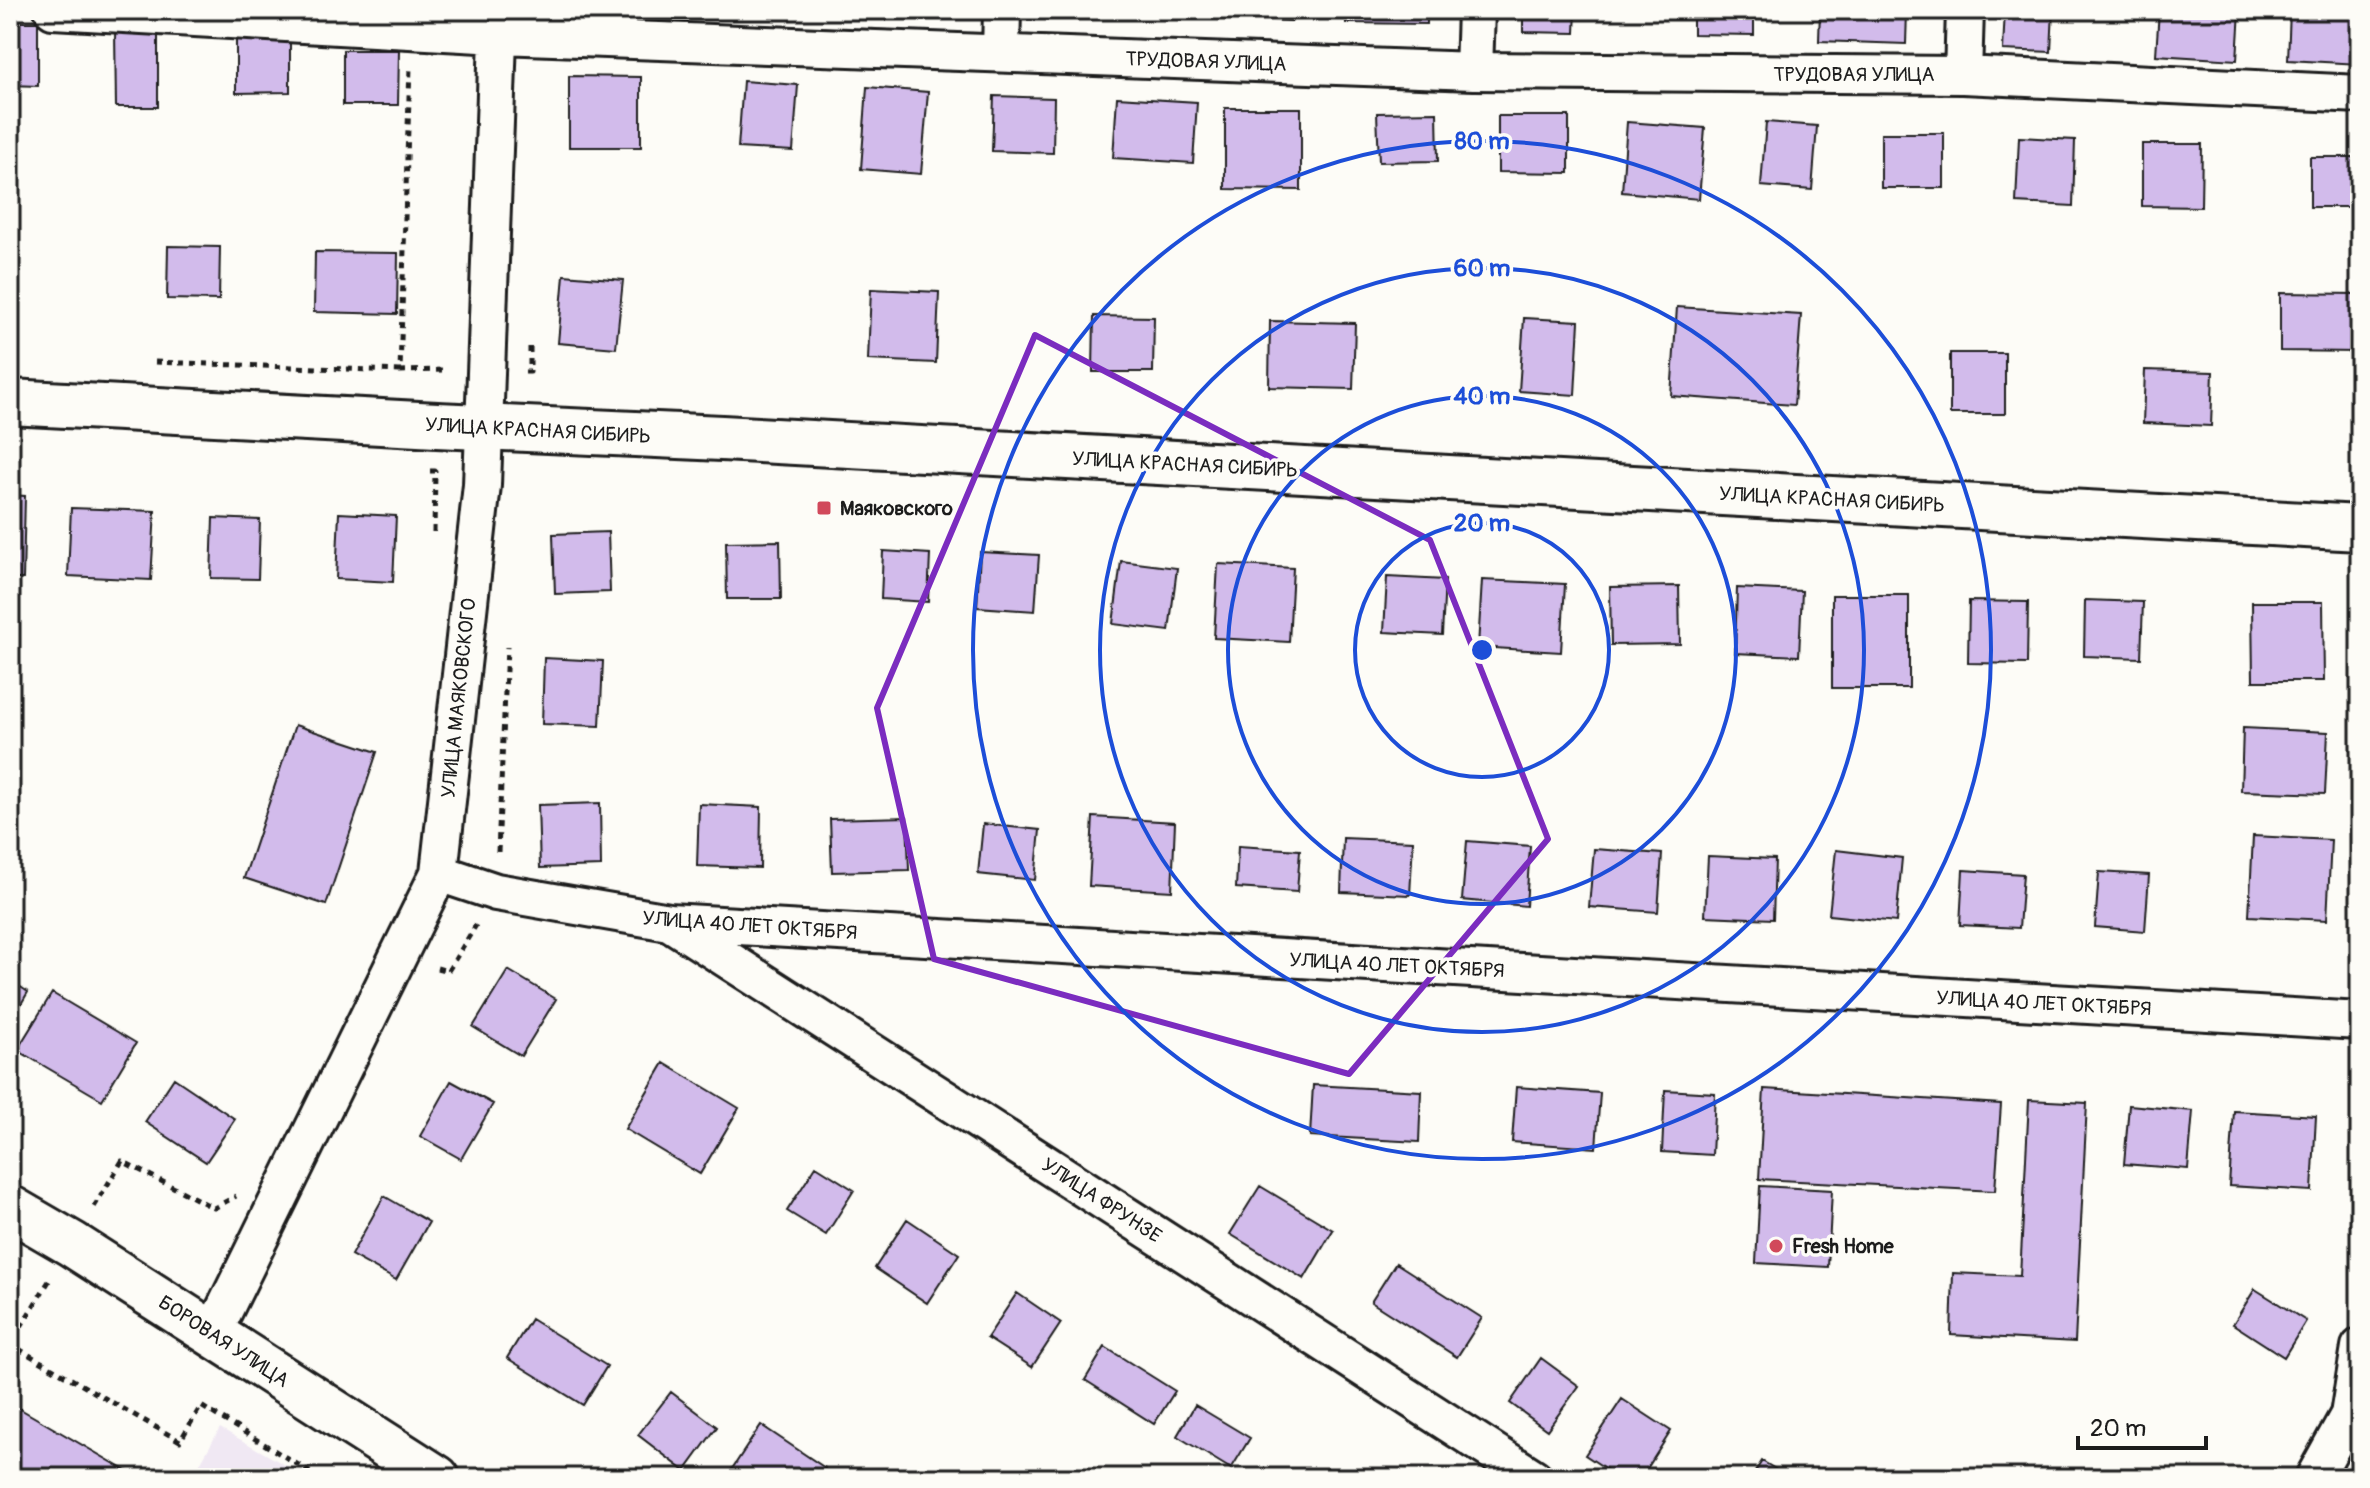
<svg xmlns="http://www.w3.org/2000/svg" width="2370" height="1488" font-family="Pangolin,sans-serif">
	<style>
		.built { fill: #f0e8f3 }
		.building { fill: #d2bbeb; stroke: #1c1c1c; stroke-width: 2 }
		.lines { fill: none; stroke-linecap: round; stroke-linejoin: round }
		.street-casing { stroke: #1c1c1c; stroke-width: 42 }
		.secondary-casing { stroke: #1c1c1c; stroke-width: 50 }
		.path { stroke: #1c1c1c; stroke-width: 5; stroke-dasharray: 6 6; stroke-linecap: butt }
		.street { stroke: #fdfcf7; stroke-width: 36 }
		.secondary { stroke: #fdfcf7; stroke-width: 44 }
		.marked { fill: none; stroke: #7b2cbf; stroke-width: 6; stroke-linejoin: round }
		.ring { fill: none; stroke: #1d4ed8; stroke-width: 4 }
		.poi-dot { fill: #d1495b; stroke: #fdfcf7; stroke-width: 3 }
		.labels { text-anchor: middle; stroke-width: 7; stroke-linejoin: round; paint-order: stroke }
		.street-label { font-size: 20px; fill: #1c1c1c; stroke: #fdfcf7 }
		.poi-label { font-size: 20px; font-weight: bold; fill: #1c1c1c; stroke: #fdfcf7; text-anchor: start }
		.centre { fill: #1d4ed8; stroke: #fdfcf7; stroke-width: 4 }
		.ring-label { font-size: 24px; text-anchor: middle; font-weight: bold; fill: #1d4ed8; stroke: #fdfcf7; stroke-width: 7; stroke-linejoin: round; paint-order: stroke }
	</style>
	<rect width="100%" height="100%" fill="#fdfcf7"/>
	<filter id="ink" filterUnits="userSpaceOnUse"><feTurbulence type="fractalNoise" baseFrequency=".0125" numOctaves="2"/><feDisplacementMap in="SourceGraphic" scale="16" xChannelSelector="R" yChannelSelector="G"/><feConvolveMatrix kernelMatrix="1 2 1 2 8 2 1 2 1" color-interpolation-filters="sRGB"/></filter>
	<g filter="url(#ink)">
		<path class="built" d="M220 1428 308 1478H192Z"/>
		<path class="building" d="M1235 10H1293L1292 21 1234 18Z
			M1346 10H1427V24L1346 23Z
			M1523 10H1576L1575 33 1523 32Z
			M1693 10H1754V35L1693 34Z
			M1820 10H1907L1906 44 1819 41Z
			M2005 10H2053L2051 52 2003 50Z
			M2159 10H2240L2237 60 2156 55Z
			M2290 10H2360V64L2288 60Z
			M10 22H38V86L10 85Z
			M115 30H158V107H116Z
			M236 30H290V92L236 93Z
			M343 50H399L398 105H343Z
			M569 76 641 77V147H569Z
			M743 81 798 85 793 151 738 148Z
			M867 87 928 92 921 174 861 169Z
			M994 96 1054 98 1053 153 992 151Z
			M1117 97 1197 102 1193 163 1113 158Z
			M1225 108H1301V190L1225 189Z
			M1437 112 1438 161 1379 162 1377 113Z
			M1498 116H1569V173L1498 172Z
			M1627 122 1705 128 1699 199 1622 192Z
			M1766 122 1817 126 1812 190 1761 186Z
			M1881 133H1944V188H1881Z
			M2019 137 2075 140 2073 206 2016 203Z
			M2142 144H2202L2201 207 2142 206Z
			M2310 157H2355V207H2310Z
			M168 246 220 247 219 300 167 299Z
			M315 252 398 253 397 314 314 312Z
			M564 275 623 280 616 348 558 343Z
			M871 289 939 292 936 363 868 360Z
			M2280 293 2357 294V352L2280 351Z
			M1677 307 1801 315 1794 405 1671 396Z
			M1094 316 1154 317 1153 372H1093Z
			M1524 318 1579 321 1575 395 1519 391Z
			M1270 321 1355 323 1353 389 1269 387Z
			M1950 353H2005V414H1950Z
			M2145 370 2213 372 2211 426 2143 423Z
			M10 495 25 496 23 579H10Z
			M71 508 155 511 151 580 68 576Z
			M339 513 396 516 393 582 336 579Z
			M213 518 260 520 258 579 211 578Z
			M608 532 610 592 555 594 553 534Z
			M780 541 781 599H727L726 542Z
			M883 551 930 554 928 602 881 599Z
			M980 552 1039 555 1035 611 977 607Z
			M1121 561 1177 568 1169 631 1113 624Z
			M1218 564 1293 568 1289 642 1214 638Z
			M1387 577 1445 580 1442 635 1384 632Z
			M1482 580 1565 584 1561 652 1478 647Z
			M1679 586 1680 644 1611 645 1610 587Z
			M1737 588 1802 591 1799 656 1735 653Z
			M1832 595H1909V688H1832Z
			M2085 600 2143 602 2141 658 2084 656Z
			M1969 601 2028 602 2027 664 1968 663Z
			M2252 602H2323L2324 681H2253Z
			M544 658 603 661 600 726 542 724Z
			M295 725 377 752 326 905 244 878Z
			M2243 728 2328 732 2325 794 2241 791Z
			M600 803 601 866 540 868 538 805Z
			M699 804 761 807 760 868 697 866Z
			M907 817 909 870 832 872 830 819Z
			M1093 817 1175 822 1172 891 1089 886Z
			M983 824 1040 830 1035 880 978 874Z
			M2253 836 2331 840 2327 920 2249 916Z
			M1343 838 1413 841 1410 895 1341 892Z
			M1467 841 1530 846 1526 906 1462 900Z
			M1238 846 1300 850 1297 892 1236 888Z
			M1594 849 1662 854 1658 912 1589 907Z
			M1836 850 1902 858 1896 922 1829 915Z
			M1708 856 1775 859 1773 919 1705 916Z
			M1963 870 2023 874 2019 928 1960 925Z
			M2099 872 2149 875 2145 931 2095 927Z
			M508 970 556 999 521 1056 473 1027Z
			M10 980 28 992 10 1023Z
			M52 993 136 1043 102 1100 17 1050Z
			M664 1063 739 1108 700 1174 625 1129Z
			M174 1078 235 1119 206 1162 145 1122Z
			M451 1081 493 1104 461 1159 420 1136Z
			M1313 1085 1421 1091 1419 1142 1310 1136Z
			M1516 1087 1600 1093 1596 1148 1512 1142Z
			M1764 1089 2001 1104 1995 1191 1759 1179Z
			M1665 1090 1715 1093 1712 1155 1662 1152Z
			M2029 1100 2087 1103 2075 1342 1951 1335 1953 1273 2020 1276Z
			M2129 1105 2193 1111 2188 1169 2124 1164Z
			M2234 1111 2316 1116 2312 1191 2229 1186Z
			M816 1166 854 1190 826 1235 787 1211Z
			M1260 1186 1333 1230 1304 1279 1230 1234Z
			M1760 1186 1832 1190 1828 1267 1756 1263Z
			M384 1196 429 1222 396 1280 351 1255Z
			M907 1219 959 1254 927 1303 875 1268Z
			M1396 1263 1482 1318 1457 1357 1371 1302Z
			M2255 1289 2306 1321 2284 1357 2233 1324Z
			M1017 1293 1061 1323 1032 1367 987 1338Z
			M531 1319 607 1366 583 1405 507 1358Z
			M1105 1347 1175 1391 1154 1424 1085 1380Z
			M1541 1358 1579 1386 1547 1430 1510 1403Z
			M671 1392 717 1427 685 1471 638 1435Z
			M1622 1399 1671 1431 1641 1478H1620L1585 1455Z
			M10 1403 139 1478H10Z
			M1195 1405 1250 1438 1231 1469 1177 1436Z
			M761 1425 825 1468 818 1478H726Z
			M1762 1461 1790 1478H1751Z"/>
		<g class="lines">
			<g class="street-casing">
				<path id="street" d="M53 10 498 35 1474 71 1963 75 2360 94
					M1001 53 1002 10
					M1474 71 1476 10
					M1963 75 1965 10
					M439 873 496 892 669 922 2360 1021
					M671 923 1534 1478
					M213 1333 439 873 482 485 499 10
					M2314 1478 2349 1415 2360 1347"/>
			</g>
			<g class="secondary-casing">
				<path id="secondary" d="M10 402 437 425 722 438 2360 528
					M10 1208 72 1244 437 1478"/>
			</g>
			<path class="path" d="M155 362 400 371 410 67
				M400 371 447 370
				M525 372H530V347
				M430 471H435L434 532
				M498 852 507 647
				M437 968 448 971 476 925
				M94 1207 122 1161 214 1208 236 1196
				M49 1281 10 1344 180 1441 201 1406 320 1478"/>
			<use href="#street" class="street"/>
			<use href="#secondary" class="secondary"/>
		</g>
	</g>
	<path class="marked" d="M1035 335 1430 540 1548 839 1349 1074 934 959 877 708Z"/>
	<g class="ring">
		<circle cx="1482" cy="650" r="127"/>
		<circle cx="1482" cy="650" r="254"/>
		<circle cx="1482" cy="650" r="382"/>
		<circle cx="1482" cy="650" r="509"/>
	</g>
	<g class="poi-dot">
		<rect x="816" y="500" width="16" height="16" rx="4"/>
		<circle cx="1776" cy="1246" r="8"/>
	</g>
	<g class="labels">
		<g class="street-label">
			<text transform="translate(1206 61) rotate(2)" y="7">ТРУДОВАЯ УЛИЦА</text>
			<text x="1854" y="81">ТРУДОВАЯ УЛИЦА</text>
			<text transform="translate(538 430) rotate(3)" y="7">УЛИЦА КРАСНАЯ СИБИРЬ</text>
			<text transform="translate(1185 464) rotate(3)" y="7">УЛИЦА КРАСНАЯ СИБИРЬ</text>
			<text transform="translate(1832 499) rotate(3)" y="7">УЛИЦА КРАСНАЯ СИБИРЬ</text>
			<text transform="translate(458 698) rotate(-84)" y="7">УЛИЦА МАЯКОВСКОГО</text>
			<text transform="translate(750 925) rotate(4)" y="7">УЛИЦА 40 ЛЕТ ОКТЯБРЯ</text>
			<text transform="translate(1397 965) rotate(3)" y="7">УЛИЦА 40 ЛЕТ ОКТЯБРЯ</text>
			<text transform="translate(2044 1003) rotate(3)" y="7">УЛИЦА 40 ЛЕТ ОКТЯБРЯ</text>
			<text transform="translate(1102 1200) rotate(33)" y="7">УЛИЦА ФРУНЗЕ</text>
			<text transform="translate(224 1341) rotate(33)" y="7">БОРОВАЯ УЛИЦА</text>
		</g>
		<g class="poi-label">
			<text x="840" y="515">Маяковского</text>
			<text x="1792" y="1253">Fresh Home</text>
		</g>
	</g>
	<circle cx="1482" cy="650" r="12" class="centre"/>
	<g class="ring-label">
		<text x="1482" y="149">80 m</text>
		<text x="1482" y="276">60 m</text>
		<text x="1482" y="404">40 m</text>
		<text x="1482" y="531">20 m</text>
	</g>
	<rect width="2370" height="1488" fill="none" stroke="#fdfcf7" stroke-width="40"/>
	<rect x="20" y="20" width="2330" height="1448" fill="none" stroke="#1c1c1c" stroke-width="3" filter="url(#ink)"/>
	<path d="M2078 1436v12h128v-12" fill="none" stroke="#1c1c1c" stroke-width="4"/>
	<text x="2090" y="1436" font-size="24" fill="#1c1c1c" stroke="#fdfcf7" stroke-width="6" paint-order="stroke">20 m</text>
</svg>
